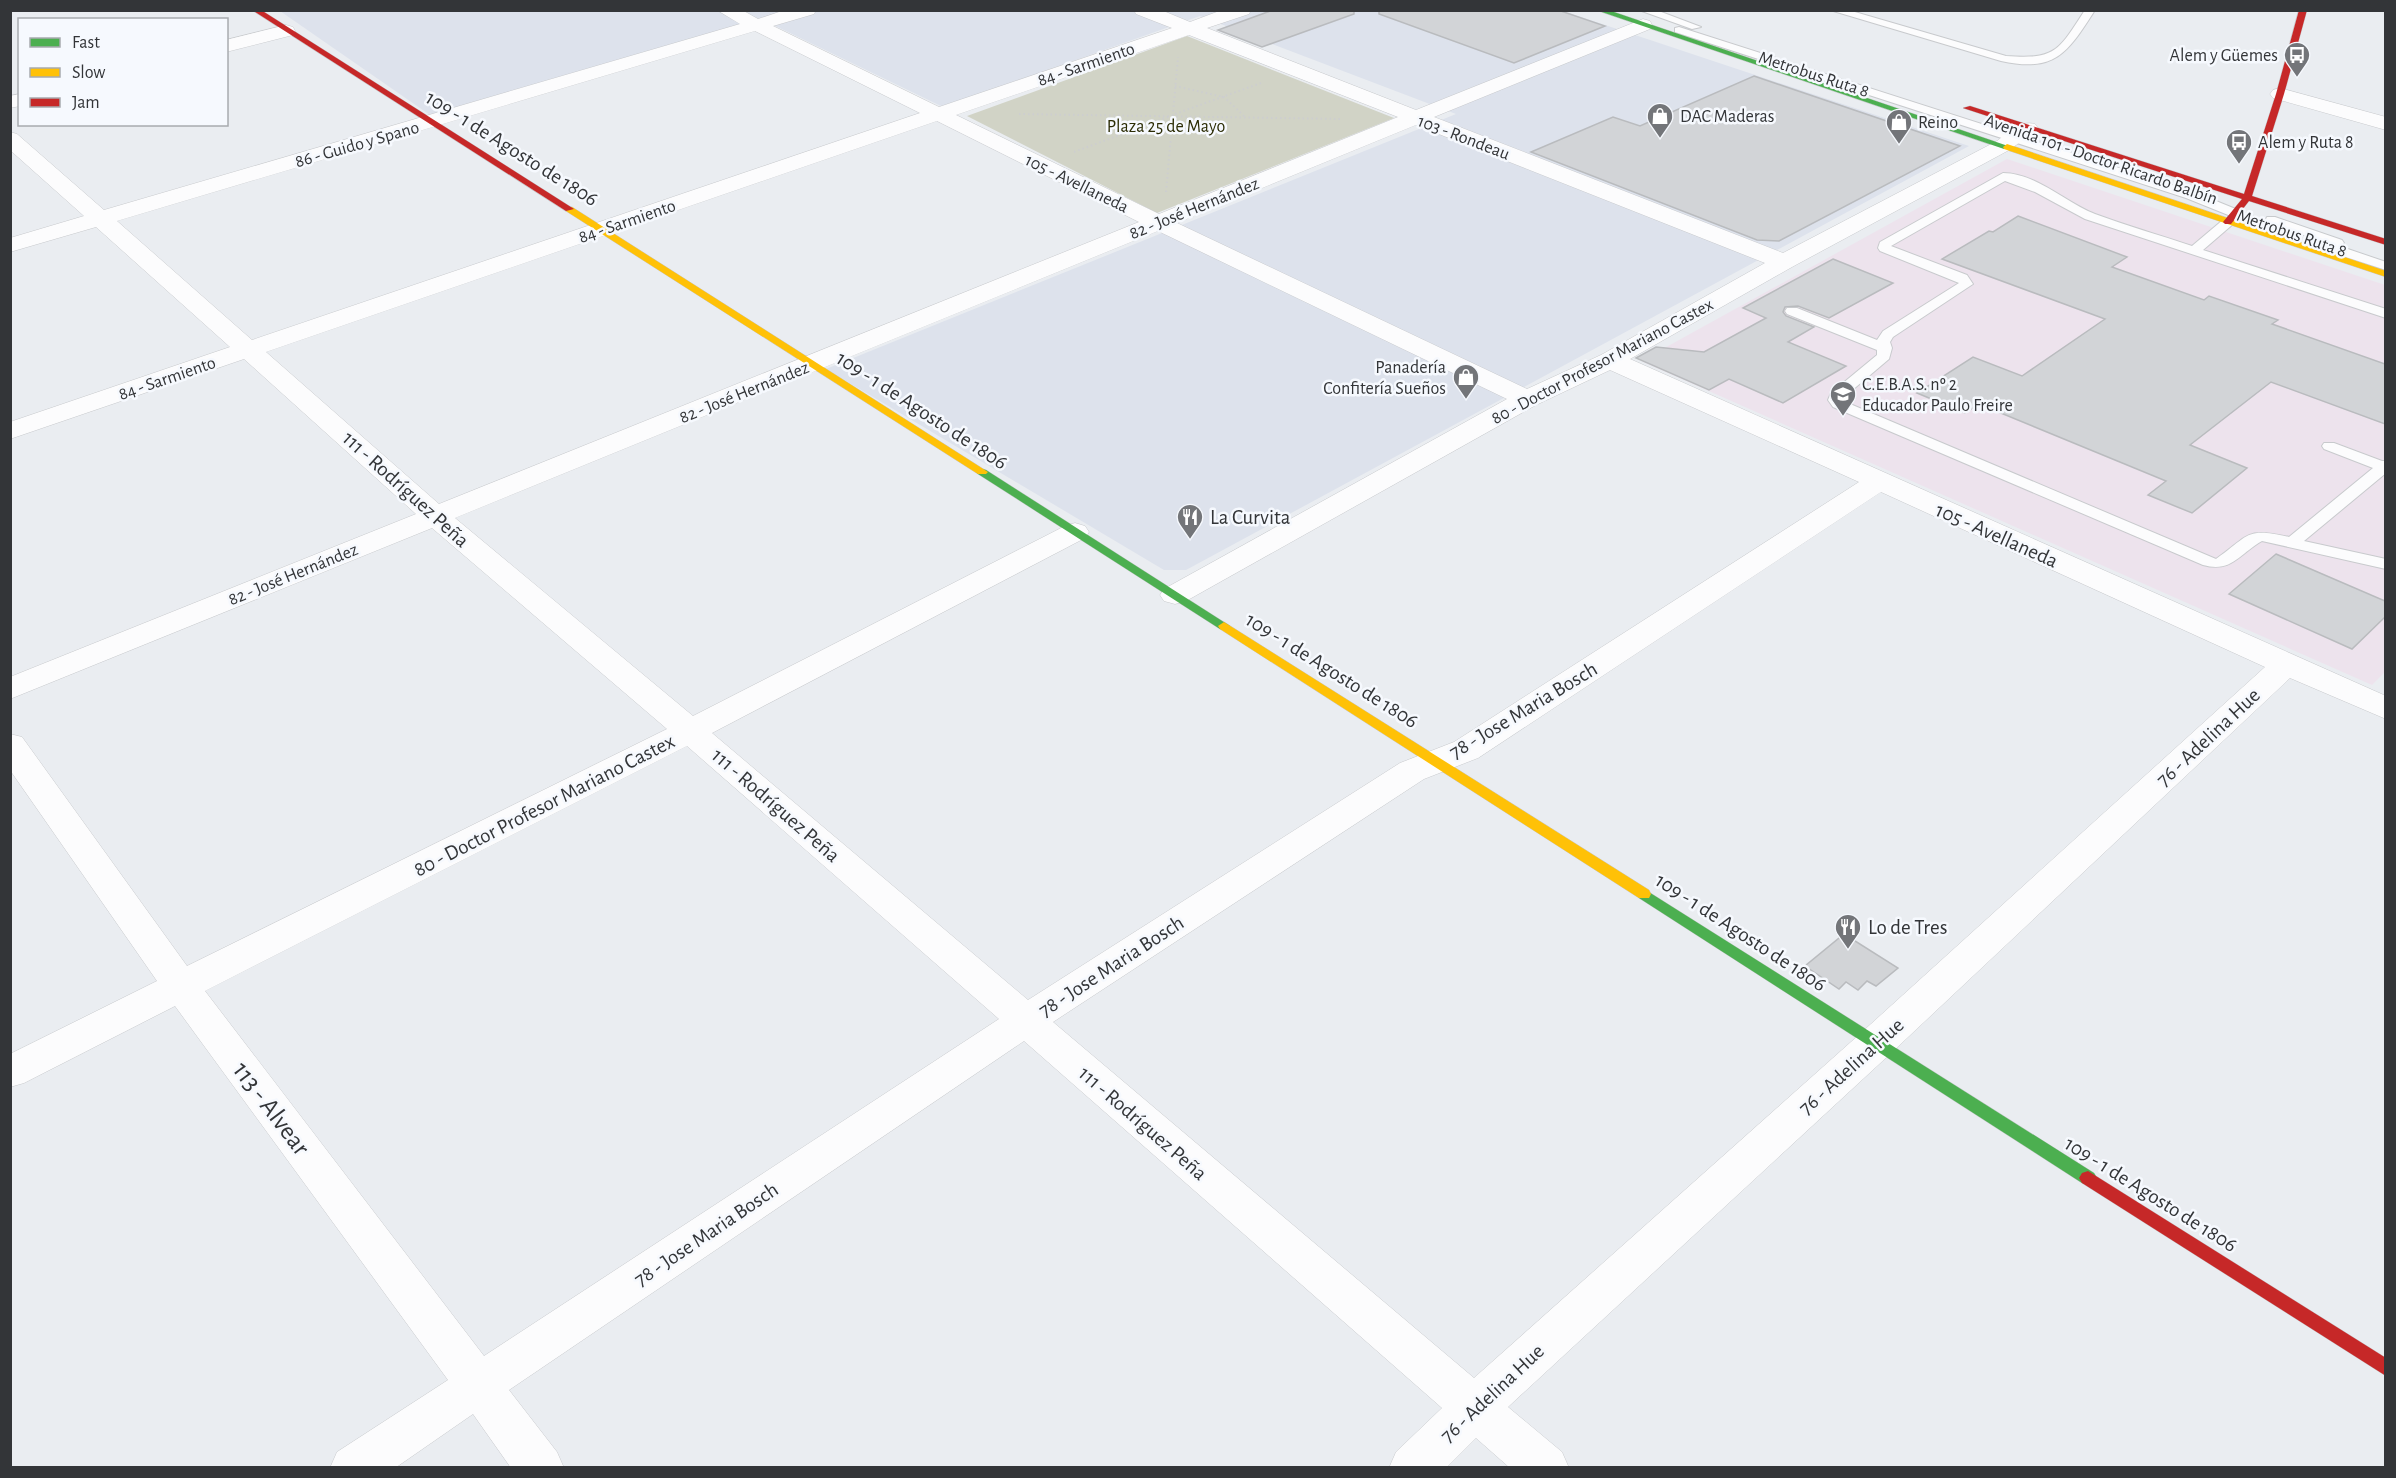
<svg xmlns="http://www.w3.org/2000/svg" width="2396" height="1478" font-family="'Alegreya Sans',sans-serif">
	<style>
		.built { fill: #dde2ec }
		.medical { fill: #ede3ed }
		.green { fill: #d1d3c6 }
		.building { fill: #d2d4d7; stroke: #b9bbbe; stroke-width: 1.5 }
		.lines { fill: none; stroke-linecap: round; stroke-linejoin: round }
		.lane-casing { stroke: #c8cacd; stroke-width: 2 }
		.street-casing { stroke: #c8cacd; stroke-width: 1 }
		.fast-casing { stroke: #c8cacd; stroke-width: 1 }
		.slow-casing { stroke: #c8cacd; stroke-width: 1 }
		.jam-casing { stroke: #c8cacd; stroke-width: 1 }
		.path { stroke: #cdcecf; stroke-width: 2; stroke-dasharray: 1.5 3; stroke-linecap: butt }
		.lane { fill: #fcfcfd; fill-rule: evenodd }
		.street { fill: #fcfcfd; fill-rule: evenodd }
		.fast { fill: #4caf50; fill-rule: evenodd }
		.slow { fill: #ffc107; fill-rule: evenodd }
		.jam { fill: #c62828; fill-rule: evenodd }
		.labels { text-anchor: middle; stroke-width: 5; stroke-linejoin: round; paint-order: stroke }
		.far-poi-label { font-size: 18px; fill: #333538; stroke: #f6f9fe; text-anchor: start }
		.far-street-label { font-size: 18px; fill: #333538; stroke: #f6f9fe }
		.far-park-label { font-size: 18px; fill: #2b2c04; stroke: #f6f9fe }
		.street-label { font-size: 21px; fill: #333538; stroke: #f6f9fe }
		.poi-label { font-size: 21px; fill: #333538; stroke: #f6f9fe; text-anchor: start }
		.near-street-label { font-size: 26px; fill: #333538; stroke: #f6f9fe }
	</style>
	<rect width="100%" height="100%" fill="#eaedf1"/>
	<path class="built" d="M280 11H1563L1969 146 1186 570H1164L826 369 1456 114 1272 44 1262 47 1223 32 1226 26 1200 16 943 107 761 19 430 115Z"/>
	<path class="medical" d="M2007 159 2385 285V672L2372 685 1641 361Z"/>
	<path class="green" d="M1187 36 1394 118 1157 213 967 116Z"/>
	<path class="building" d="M1273 10H1354V14L1262 47 1218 30Z
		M1379 10H1558L1605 26 1514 63 1379 14Z
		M1754 76 1960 146 1779 241 1757 240 1531 152 1613 117 1640 126Z
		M2018 216 2127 257 2112 267 2204 300 2209 296 2278 320 2272 324 2385 364V424L2271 382 2190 445 2247 468 2192 513 2148 495 2166 481 1979 404 1965 413 1917 393 1973 357 2022 376 2105 319 1942 259 1989 231 1993 232Z
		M1833 259 1893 283 1829 318 1798 306 1785 307 1783 312 1786 316 1814 327 1788 342 1846 366 1783 403 1729 379 1709 390 1636 358 1656 347 1704 352 1766 318 1743 308Z
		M2276 554 2385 601V617L2352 649 2229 594Z
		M1844 934 1898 968 1876 986 1867 981 1858 990 1846 982 1839 989 1805 966Z"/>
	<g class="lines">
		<g class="lane-casing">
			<path id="lane" d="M1639 10H1656L1701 27 1692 29Z
				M1830 10H1848L2006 56C2056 60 2059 50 2085 10H2095C2068 52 2056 73 2001 61Z
				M1679 27 2194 192 2265 221 2267 217H2275L2342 240 2344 243 2339 246 2386 262V270L2321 249 2319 246 2324 242 2286 229V235H2278L2186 198 1675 32V28Z
				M2003 173C2036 173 2066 203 2095 214 2127 226 2160 235 2192 246L2224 219H2232L2234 222 2232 225 2203 250 2386 309V318L2085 219 2035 192 2005 181 1891 246 1967 275 1973 284 1893 337 1890 342 1892 348 1889 359 1843 398V401L2216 559C2250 535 2245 527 2289 537L2373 468 2324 449 2322 446 2324 443H2334L2382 461H2386V473L2304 541 2386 559V569L2262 541C2239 554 2232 573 2203 565L1833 407 1828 400 1831 393 1877 355V350L1787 314 1785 311 1787 308H1797L1877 340 1883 331 1959 283 1880 251 1878 248 1880 242Z"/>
		</g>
		<g class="street-casing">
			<path id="street" d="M717 10H742L758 19 785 10H816L814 14 773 26 939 107 1172 28 1136 14 1134 10H1161L1190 22 1222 10H1251L1249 14 1207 28 1416 110 1643 19 1650 21 1652 25 1650 29 1434 117 1783 253 1997 141C2009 132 2020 120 2035 124L2038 128 2011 149 1792 267 1630 359 2386 696V719L2290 678 1889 1055 1508 1407 1562 1452 1569 1468H1510L1476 1438 1446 1468H1389L1396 1452 1442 1408 1024 1041 509 1390 557 1452 564 1468H511L473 1414 395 1468H330L337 1452 448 1380 175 1006 24 1083 10 1087V1054L157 981 10 770V734L22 737 187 966 667 729 432 528 10 699V677L416 514 244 359 10 439V422L230 347 96 227 10 252V238L84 216 10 150V132L17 134 104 210 740 24ZM755 31 920 113 252 340 117 221ZM1189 35 1398 117 1159 214 956 115ZM937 121 1139 222 439 504 266 352ZM1416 125 1765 263 1601 355 1527 389 1177 223ZM1158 231 1507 399 1164 589 1160 595 1164 601 1175 604 1186 601 1536 405 1610 370 1859 482 1454 742 1400 763 1028 1000 712 733 1085 538 1089 532 1085 526 1075 523 1065 526 693 716 455 518ZM1881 492 2265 667 1861 1033 1474 1378 1053 1022 1424 779 1478 758ZM687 746 999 1019 484 1356 205 991Z
				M286 25 293 27 295 31 293 35 226 52V40Z
				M2280 88 2386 117V130L2273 98 2270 94 2273 90Z
				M20 94V106L10 108V96Z"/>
		</g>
		<g class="fast-casing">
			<path id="fast" d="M1596 10H1608L2011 147 2004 149Z
				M982 469 986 470 1230 626 1224 630 1220 629 978 474 976 472Z
				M1644 889 2094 1173 2097 1178 2094 1183 2088 1185 2082 1183 1639 898 1637 894 1639 890Z"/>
		</g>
		<g class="slow-casing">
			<path id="slow" d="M2007 144 2386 271V277L2004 149 2003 147Z
				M566 207H572L988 472 986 474H978L566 211Z
				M1224 622 1649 890 1651 894 1649 898H1639L1220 629 1218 626Z"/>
		</g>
		<g class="jam-casing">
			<path id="jam" d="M252 10H261L574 209 566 211Z
				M2299 10H2307L2284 94 2252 196 2386 239V245L2249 201 2231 224H2225L2223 222 2242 199 1963 108 1970 106 2244 194 2276 94Z
				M2088 1171 2386 1358V1376L2082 1183 2079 1178 2082 1173Z"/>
		</g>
		<path class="path" d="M1175 86 1224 97 1244 116
			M1019 114 1342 119
			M1175 114 1261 83
			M1074 152 1168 117
			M1166 192 1178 57"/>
		<use href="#lane" class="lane"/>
		<use href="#street" class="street"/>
		<use href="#fast" class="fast"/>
		<use href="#slow" class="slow"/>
		<use href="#jam" class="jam"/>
	</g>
	<defs>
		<g id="bus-pin" transform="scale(1.35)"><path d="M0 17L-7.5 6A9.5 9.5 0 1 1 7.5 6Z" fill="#737579" stroke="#f6f9fe"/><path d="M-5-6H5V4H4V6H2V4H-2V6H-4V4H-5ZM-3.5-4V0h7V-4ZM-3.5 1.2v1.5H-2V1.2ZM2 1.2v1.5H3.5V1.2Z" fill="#fff"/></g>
		<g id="shop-pin" transform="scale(1.35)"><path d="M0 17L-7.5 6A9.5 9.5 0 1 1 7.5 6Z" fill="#737579" stroke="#f6f9fe"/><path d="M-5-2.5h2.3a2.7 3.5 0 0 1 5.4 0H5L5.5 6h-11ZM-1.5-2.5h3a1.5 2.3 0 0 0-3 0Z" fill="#fff"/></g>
		<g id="school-pin" transform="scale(1.35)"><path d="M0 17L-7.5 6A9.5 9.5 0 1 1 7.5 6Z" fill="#737579" stroke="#f6f9fe"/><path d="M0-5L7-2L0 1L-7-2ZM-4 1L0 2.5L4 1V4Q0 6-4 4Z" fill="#fff"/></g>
		<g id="restaurant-pin" transform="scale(1.35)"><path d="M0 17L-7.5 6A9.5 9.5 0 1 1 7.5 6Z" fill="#737579" stroke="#f6f9fe"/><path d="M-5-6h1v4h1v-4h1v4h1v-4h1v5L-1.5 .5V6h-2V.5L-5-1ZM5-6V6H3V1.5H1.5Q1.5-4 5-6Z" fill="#fff"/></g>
	</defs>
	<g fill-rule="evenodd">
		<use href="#bus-pin" x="2297" y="55"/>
		<use href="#shop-pin" x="1660" y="116"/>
		<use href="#shop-pin" x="1899" y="122"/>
		<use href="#bus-pin" x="2239" y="142"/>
		<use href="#shop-pin" x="1466" y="377"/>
		<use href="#school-pin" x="1843" y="394"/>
		<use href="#restaurant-pin" x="1190" y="517"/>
		<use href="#restaurant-pin" x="1848" y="927"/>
	</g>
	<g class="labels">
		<g class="far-poi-label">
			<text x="2278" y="61" text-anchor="end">Alem y Güemes</text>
			<text x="1680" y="122">DAC Maderas</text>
			<text x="1918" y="128">Reino</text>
			<text x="2258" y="148">Alem y Ruta 8</text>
			<text x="1446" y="373" text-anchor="end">Panadería<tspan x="1446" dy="21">Confitería Sueños</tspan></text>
			<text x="1862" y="390">C.E.B.A.S. nº 2<tspan x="1862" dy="21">Educador Paulo Freire</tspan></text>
		</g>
		<g class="far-street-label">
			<text transform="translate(1086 64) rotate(-19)" y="6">84 - Sarmiento</text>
			<text transform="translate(1814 74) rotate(18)" y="6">Metrobus Ruta 8</text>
			<text transform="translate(1464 137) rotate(21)" y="6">103 - Rondeau</text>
			<text transform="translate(357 144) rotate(-16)" y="6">86 - Guido y Spano</text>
			<text transform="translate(2101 159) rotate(19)" y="6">Avenida 101 - Doctor Ricardo Balbín</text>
			<text transform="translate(1077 183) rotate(26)" y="6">105 - Avellaneda</text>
			<text transform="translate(1194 208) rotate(-22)" y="6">82 - José Hernández</text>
			<text transform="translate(627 221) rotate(-19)" y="6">84 - Sarmiento</text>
			<text transform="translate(2292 233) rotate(19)" y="6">Metrobus Ruta 8</text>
			<text transform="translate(1602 361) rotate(-28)" y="6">80 - Doctor Profesor Mariano Castex</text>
			<text transform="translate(167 378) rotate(-19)" y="6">84 - Sarmiento</text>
			<text transform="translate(744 392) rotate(-22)" y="6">82 - José Hernández</text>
			<text transform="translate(293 574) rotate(-22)" y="6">82 - José Hernández</text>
		</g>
		<g class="far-park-label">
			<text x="1166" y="132">Plaza 25 de Mayo</text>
		</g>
		<g class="street-label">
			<text transform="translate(512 148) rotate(32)" y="7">109 - 1 de Agosto de 1806</text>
			<text transform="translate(922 410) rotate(33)" y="7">109 - 1 de Agosto de 1806</text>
			<text transform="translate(406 489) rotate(42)" y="7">111 - Rodríguez Peña</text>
			<text transform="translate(1997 535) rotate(24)" y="7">105 - Avellaneda</text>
			<text transform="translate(1332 670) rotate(32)" y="7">109 - 1 de Agosto de 1806</text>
			<text transform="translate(1523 710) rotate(-31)" y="7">78 - Jose Maria Bosch</text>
			<text transform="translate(2208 737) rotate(-43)" y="7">76 - Adelina Hue</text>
			<text transform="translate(544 805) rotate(-27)" y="7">80 - Doctor Profesor Mariano Castex</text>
			<text transform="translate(776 805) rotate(41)" y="7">111 - Rodríguez Peña</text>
			<text transform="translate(1741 932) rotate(33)" y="7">109 - 1 de Agosto de 1806</text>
			<text transform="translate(1111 966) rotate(-33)" y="7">78 - Jose Maria Bosch</text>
			<text transform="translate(1851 1066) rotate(-42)" y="7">76 - Adelina Hue</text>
			<text transform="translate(1143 1123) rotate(41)" y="7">111 - Rodríguez Peña</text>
			<text transform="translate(2151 1194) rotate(32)" y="7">109 - 1 de Agosto de 1806</text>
			<text transform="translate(706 1234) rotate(-34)" y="7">78 - Jose Maria Bosch</text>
			<text transform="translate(1492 1393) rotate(-43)" y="7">76 - Adelina Hue</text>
		</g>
		<g class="poi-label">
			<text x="1210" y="524">La Curvita</text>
			<text x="1868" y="934">Lo de Tres</text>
		</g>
		<g class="near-street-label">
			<text transform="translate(272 1108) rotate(53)" y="9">113 - Alvear</text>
		</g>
	</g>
	<rect width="2396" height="1478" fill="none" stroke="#333538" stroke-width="24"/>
	<rect x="18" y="18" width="210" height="108" fill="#f6f9fe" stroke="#a8abaf" stroke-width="1.5"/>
	<rect x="30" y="38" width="30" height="9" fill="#4caf50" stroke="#a8abaf" stroke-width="1.5"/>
	<text x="72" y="48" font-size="18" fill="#333538">Fast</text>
	<rect x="30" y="68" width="30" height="9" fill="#ffc107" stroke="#a8abaf" stroke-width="1.5"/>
	<text x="72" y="78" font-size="18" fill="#333538">Slow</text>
	<rect x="30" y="98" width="30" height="9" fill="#c62828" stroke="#a8abaf" stroke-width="1.5"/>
	<text x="72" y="108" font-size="18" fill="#333538">Jam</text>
</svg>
